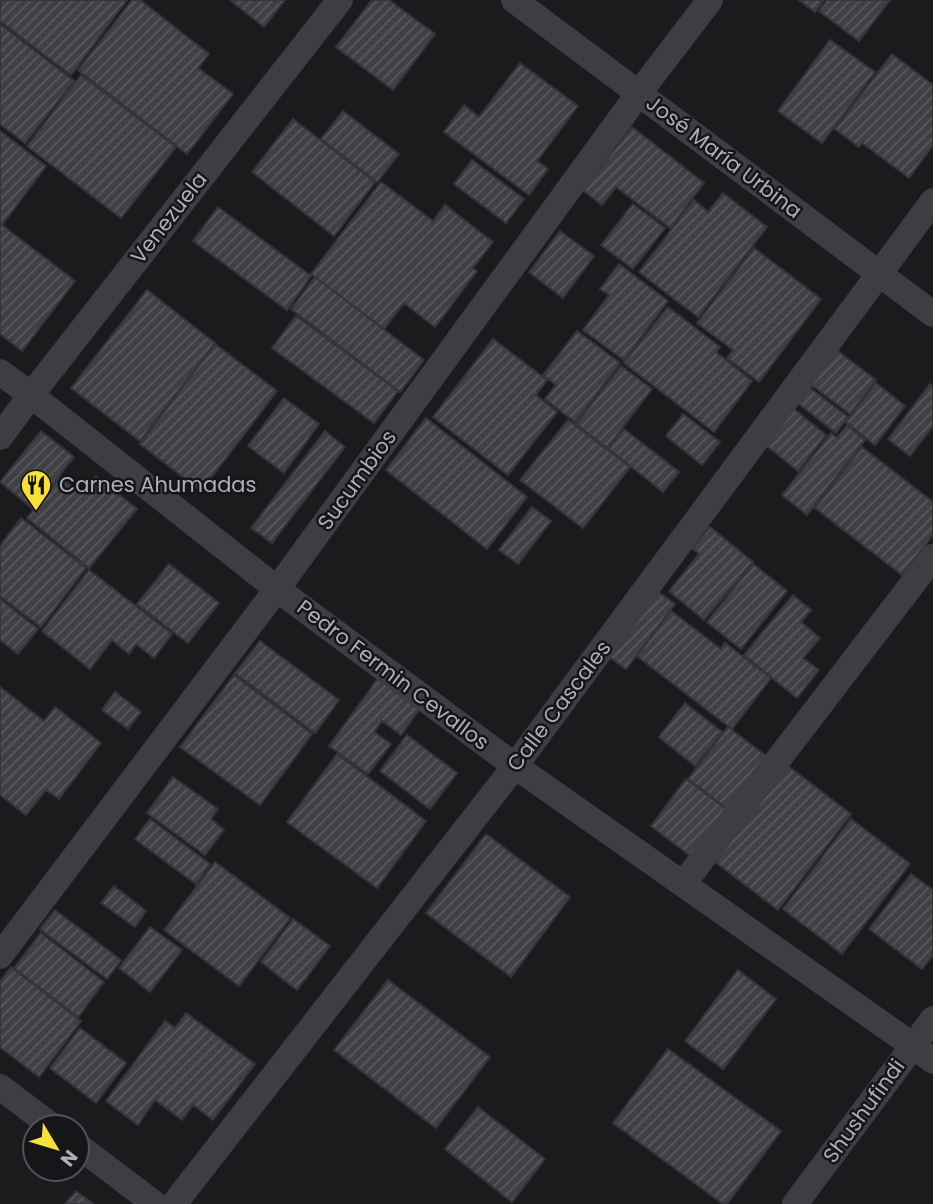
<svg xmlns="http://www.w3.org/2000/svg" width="933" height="1204" font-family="Poppins,sans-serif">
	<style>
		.building { fill: url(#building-hatch); stroke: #353439; stroke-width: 2 }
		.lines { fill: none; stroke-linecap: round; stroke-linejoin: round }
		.minor { stroke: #3e3d44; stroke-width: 26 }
		.labels { text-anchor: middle; stroke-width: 5; stroke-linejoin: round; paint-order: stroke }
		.street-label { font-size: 21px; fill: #adaebc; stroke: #161518 }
		.poi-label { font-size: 21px; fill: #adaebc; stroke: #161518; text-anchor: start }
	</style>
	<defs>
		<pattern id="building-hatch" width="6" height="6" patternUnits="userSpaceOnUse" patternTransform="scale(1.75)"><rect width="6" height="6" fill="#403f44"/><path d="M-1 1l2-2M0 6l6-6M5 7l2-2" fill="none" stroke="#59585d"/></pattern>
	</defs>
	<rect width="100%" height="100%" fill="#1b1a1d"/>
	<path class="building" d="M0 0H127L71 75 0 21Z
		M132 0H140L209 54 198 68 233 94 187 154 78 70Z
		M230 0H285L264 27Z
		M372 0H389L435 34 393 90 336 47Z
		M799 0H824L815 12Z
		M827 0H890L859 41 819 11Z
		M0 24 74 81 25 143 0 124Z
		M830 40 875 72 822 143 778 111Z
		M892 54 933 85V145L909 178 862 143 859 147 835 129Z
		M520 63 578 106 537 161 548 169 529 195 444 132 464 105 479 117Z
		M81 75 176 147 121 218 27 146Z
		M343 111 399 154 377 182 321 139Z
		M293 119 375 182 334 236 252 172Z
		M632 127 704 183 670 228 616 187 602 205 583 190Z
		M0 131 46 166 2 225 75 281 22 351 0 334Z
		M472 160 524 199 506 223 454 184Z
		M381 182 433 221 445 205 493 242 473 268 477 271 435 327 404 303 384 329 311 274Z
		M723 193 767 227 698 317 639 272 694 200 708 212Z
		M633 204 665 228 633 269 601 245Z
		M218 207 311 276 287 310 193 241Z
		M560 231 594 256 563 298 529 272Z
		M754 248 821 299 759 382 727 358 733 350 697 323Z
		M619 264 668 301 624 360 583 330 609 295 600 289Z
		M315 277 424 360 400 392 291 309Z
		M147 290 215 343 140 441 71 388Z
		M668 307 720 347 716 352 752 381 714 432 624 363Z
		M296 316 398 391 374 423 272 348Z
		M577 331 620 363 575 422 545 399 556 385 543 375Z
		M493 339 547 380 536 395 557 412 508 475 433 417Z
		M215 344 277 391 201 491 140 444Z
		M835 349 876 380 850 414 809 383Z
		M621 366 652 389 607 448 576 424Z
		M876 383 905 406 875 445 846 422Z
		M930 384 933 387V426L910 456 888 439Z
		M806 385 848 417 836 433 794 400Z
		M284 398 319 424 284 473 248 446Z
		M790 406 826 435 798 471 762 442Z
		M683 414 720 442 702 465 666 436Z
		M426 418 527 497 487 549 386 470Z
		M568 420 630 467 583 528 520 480Z
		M847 425 865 440 807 515 782 495 831 433 837 438Z
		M624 429 679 472 663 492 609 449Z
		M41 431 74 457 33 509 0 482Z
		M325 431 345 447 272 543 251 528Z
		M862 447 933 502V535L902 575 815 508Z
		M96 476 137 509 89 568 27 518 60 477 81 493Z
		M532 507 551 521 518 564 499 550Z
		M21 518 86 568 41 627 0 596V546Z
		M710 527 753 562 704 620 669 591 699 554 692 548Z
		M169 564 219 603 188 643 137 604Z
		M753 564 787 591 741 649 707 622Z
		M89 570 172 634 154 658 136 644 129 654 112 640 90 669 42 631Z
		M650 586 675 604 626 669 601 651Z
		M793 595 811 610 801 622 820 638 803 658 819 670 797 698 744 655Z
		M0 599 38 629 18 654 0 640Z
		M671 611 721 649 725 643 771 678 732 729 637 656Z
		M260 641 339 700 315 733 235 673Z
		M234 675 312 734 260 805 180 747Z
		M379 677 421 707 401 735 382 721 374 732 391 744 368 774 329 746Z
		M0 687 44 721 55 707 101 743 59 799 46 790 26 815 0 795Z
		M115 692 141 712 128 729 102 710Z
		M685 703 722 732 695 766 659 737Z
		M728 727 773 761 733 813 688 779Z
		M407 735 457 773 430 809 380 771Z
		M337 754 426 821 377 888 287 822Z
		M788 766 851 814 778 910 715 862Z
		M173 777 218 809 211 819 224 830 205 855 147 813Z
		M686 779 733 814 697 861 651 826Z
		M150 819 210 864 196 884 135 839Z
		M851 819 910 864 842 954 783 909Z
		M486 834 570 897 511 977 426 913Z
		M215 862 290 918 239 986 164 930Z
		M911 874 933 890V955L922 969 869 929Z
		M114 886 146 911 135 927 101 903Z
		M55 910 121 960 107 979 40 929Z
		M293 919 330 946 297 990 261 962Z
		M150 927 182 950 150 992 119 968Z
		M41 933 104 982 78 1017 14 968Z
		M11 967 81 1021 39 1077 0 1047V982Z
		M738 970 776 999 723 1069 685 1041Z
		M388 980 490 1057 436 1128 334 1050Z
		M186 1013 255 1064 213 1120 193 1105 182 1120 155 1100 138 1125 106 1101 165 1021 175 1028Z
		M80 1028 126 1063 96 1103 50 1068Z
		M668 1049 781 1131 727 1204H723L613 1123Z
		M478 1107 545 1159 512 1202 445 1149Z
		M76 1191 93 1204H65Z"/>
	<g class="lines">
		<path class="minor" d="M514 0 933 314
			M0 372 31 395 277 589 515 766 912 1045 933 1061
			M0 437 31 395 340 0
			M683 884 933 557
			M0 956 277 589 639 93 710 0
			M0 1087 53 1127
			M77 1145 155 1204
			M174 1204 515 766 933 201
			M795 1204 933 1019"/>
	</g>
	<defs>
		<g id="restaurant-pin" transform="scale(1.575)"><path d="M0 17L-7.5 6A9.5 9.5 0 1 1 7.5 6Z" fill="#f5e13a" stroke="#161518"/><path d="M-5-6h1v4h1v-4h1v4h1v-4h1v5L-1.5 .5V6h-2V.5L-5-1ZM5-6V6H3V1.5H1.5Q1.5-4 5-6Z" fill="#111"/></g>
	</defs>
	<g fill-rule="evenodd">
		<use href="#restaurant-pin" x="36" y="485"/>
	</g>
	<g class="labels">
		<g class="street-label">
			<text transform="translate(724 157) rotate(37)" y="7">José María Urbina</text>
			<text transform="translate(169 218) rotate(-52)" y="7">Venezuela</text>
			<text transform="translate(357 480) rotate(-54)" y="7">Sucumbios</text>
			<text transform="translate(393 675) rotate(37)" y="7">Pedro Fermin Cevallos</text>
			<text transform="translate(559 706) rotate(-53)" y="7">Calle Cascales</text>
			<text transform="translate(864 1111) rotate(-54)" y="7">Shushufindi</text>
		</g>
		<g class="poi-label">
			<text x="59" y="492">Carnes Ahumadas</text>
		</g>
	</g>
	<g transform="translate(56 1148) rotate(128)"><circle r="33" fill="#161518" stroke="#52525a" stroke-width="2"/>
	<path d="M0-5L12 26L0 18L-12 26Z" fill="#f5e13a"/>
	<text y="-10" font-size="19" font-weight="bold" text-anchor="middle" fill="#adaebc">N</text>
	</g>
</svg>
